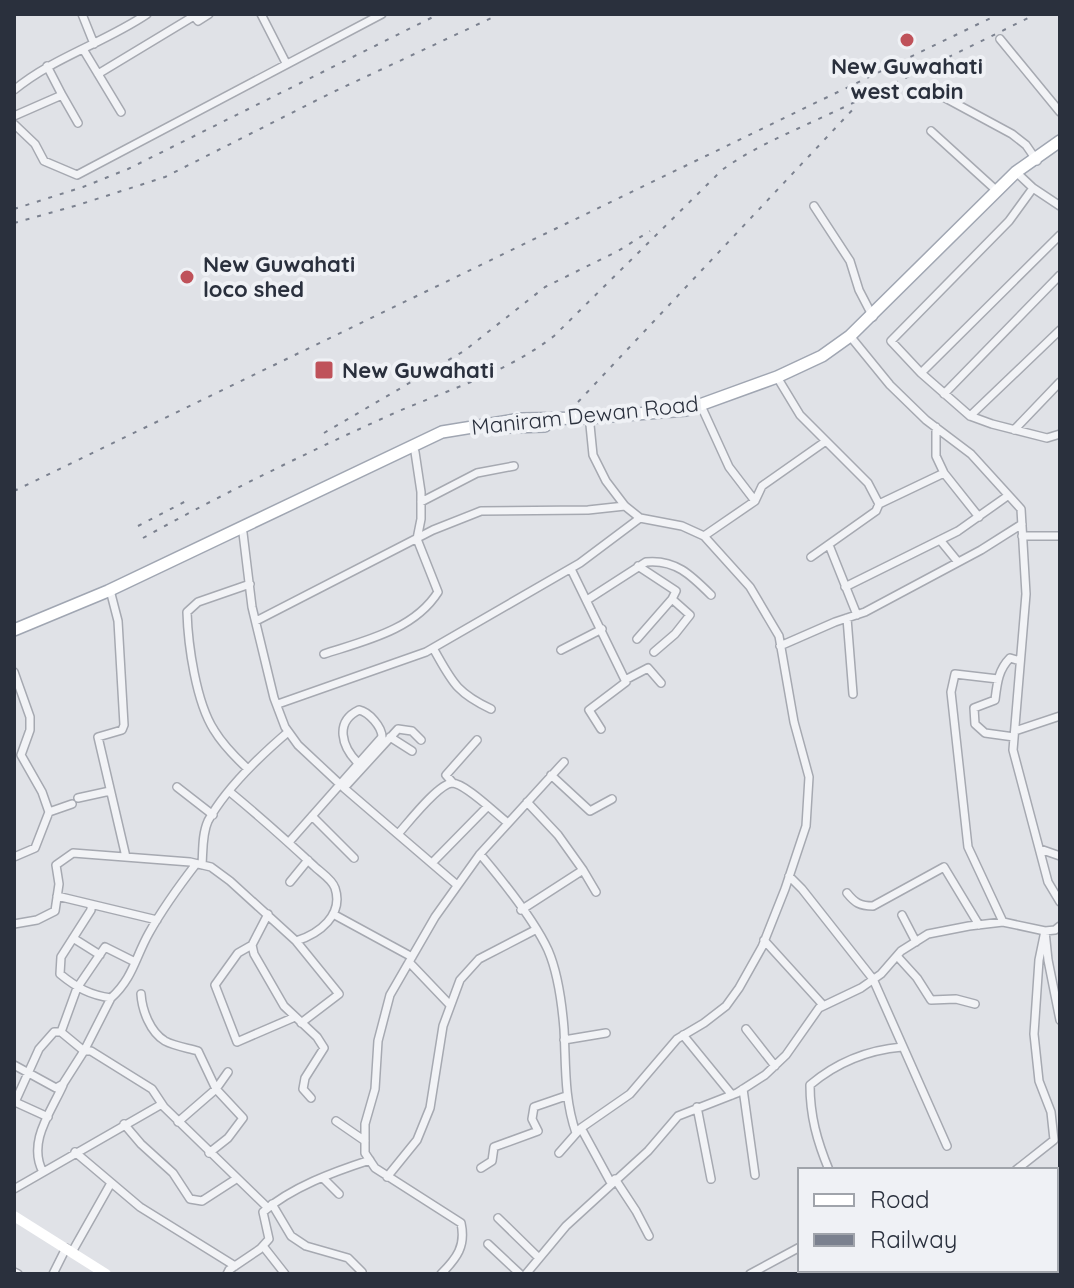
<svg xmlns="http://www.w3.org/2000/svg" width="1074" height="1288" font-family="Quicksand,sans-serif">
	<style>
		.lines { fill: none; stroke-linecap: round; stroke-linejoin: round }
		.street-casing { stroke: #a6a9b1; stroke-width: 10 }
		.primary-casing { stroke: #a0a6b2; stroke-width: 14 }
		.street { stroke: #f2f3f6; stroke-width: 7 }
		.secondary { stroke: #fff; stroke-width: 10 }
		.primary { stroke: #fff; stroke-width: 11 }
		.rail { stroke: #7b818f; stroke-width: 2; stroke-dasharray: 4 8; stroke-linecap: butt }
		.poi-dot { fill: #bf525a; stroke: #eff1f5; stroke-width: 3 }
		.labels { text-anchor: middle; stroke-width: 8; stroke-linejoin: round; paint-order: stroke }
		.poi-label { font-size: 22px; font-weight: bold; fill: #2a303d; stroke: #eff1f5; text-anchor: start }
		.street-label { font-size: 22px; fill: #2a303d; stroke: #eff1f5 }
	</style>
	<rect width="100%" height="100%" fill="#e0e2e7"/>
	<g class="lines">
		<g class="street-casing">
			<path id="street" d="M82 14 94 44
				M261 14 286 63
				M1000 39 1060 112
				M83 49 121 112
				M47 66 62 95
				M98 74 194 16 198 21 209 14
				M14 90C54 57 104 43 147 14
				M938 94 1012 134 1026 145 1037 161
				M14 116 62 95 78 123
				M14 124 35 144 44 161 77 175 382 14
				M931 131 997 191
				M1016 172 1033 188 1060 206
				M1033 188 1009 221 891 341 921 373 970 416 992 424 1047 438 1060 434
				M814 206 850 261 859 290 873 317
				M850 336 890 385 926 420 971 454 1021 509 1026 594 1013 750 1048 882 1060 902
				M921 373 1060 235
				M777 377 800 415 868 483 879 504 876 511 811 557
				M944 394 1060 275
				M703 410 729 467 755 501
				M970 416 1060 330
				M936 427V456L944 473 979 517
				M1014 430 1060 382
				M421 502 477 473 514 466
				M879 504 944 473
				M240 528 243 533 252 607 274 698 285 727 298 745 344 788 457 885
				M704 536 755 501 762 486 826 441
				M1022 536H1060
				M940 540 958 562
				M829 545 857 615
				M571 569 626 682 589 710 601 729
				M845 587 958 531 1006 497
				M110 590 118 621 124 725 122 730 98 737 126 857
				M587 600 646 562C675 559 691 575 711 595
				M847 618 853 694
				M256 621 433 530 481 511 588 510 625 506
				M637 639 672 599 676 591 638 566
				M780 646 835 622 865 612 981 550 1022 524
				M433 648C452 681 455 692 491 709
				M561 650 602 629
				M654 652 675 634 690 615 672 599
				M324 654C364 641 414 630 438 592L417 539 421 519V492L415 452
				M14 672 30 717V730L21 755 42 792 49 812 35 848 14 857
				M998 679 955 674 951 692 968 847 1003 922
				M625 680 648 668 661 683
				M278 704 426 652 580 563 640 518
				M1015 731 1060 716
				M390 737 412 751
				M1014 737 985 733 975 724 974 708 995 700C997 684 998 670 1010 658L1020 661
				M248 769C235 757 223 745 214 730 196 702 188 645 187 612L198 602 250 584
				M551 775 590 811 612 799
				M453 783 446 775 477 740
				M177 787 213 815
				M344 788 398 729 412 731 421 740
				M78 798 110 791
				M527 802 558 835 583 870
				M49 812 72 804
				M312 816 354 858
				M398 834C408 823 438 784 452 783 465 783 496 814 508 823
				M290 841 382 737C382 727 369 712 359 710 334 722 342 747 358 763
				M1040 849 1060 856
				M480 854C502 880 534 920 548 950 558 973 562 1004 564 1029 566 1066 564 1098 576 1133
				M432 863 487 807
				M202 865C203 851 202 834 208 821 226 788 260 756 288 732
				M789 876 802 889 873 979 947 1146
				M290 882 308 860
				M847 893C855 903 860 906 873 906L944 867 979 925
				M57 896 157 920
				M91 905V910L61 957 60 974C77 988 90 995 111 998 133 978 135 958 149 933 163 908 179 886 196 864
				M521 910 583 870 596 892
				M268 914 252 945 254 954 284 1006 317 1037 324 1048 305 1078 303 1089 311 1098
				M333 914 412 957
				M902 915 916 942
				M14 924 37 920 55 911 59 884 56 865 73 853 190 862 211 867 230 881 296 941C319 934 344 915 335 888 332 879 320 872 314 866 286 840 259 816 230 792
				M73 938 100 955
				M764 940 823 1005
				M296 941 339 994 301 1023
				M252 945 238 953 215 985 237 1042 295 1017
				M897 956 917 978 931 1000 956 999 975 1004
				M409 962 450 1005
				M141 994C142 1010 150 1032 165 1041 174 1046 188 1048 198 1051L216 1089 243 1118 228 1138 209 1153
				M111 998 84 1051 61 1032 77 988 105 947 135 962
				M746 1029 775 1066
				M683 1035 732 1095
				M564 1040 606 1033
				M14 1065 56 1088 63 1084 84 1051H91L152 1089 164 1107 268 1208
				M743 1089 755 1175
				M697 1107 711 1179
				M48 1117 15 1102 39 1049 54 1032H61
				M336 1121 365 1141
				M178 1122 216 1089 228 1072
				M124 1124 141 1144 173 1173 190 1199 202 1201 236 1179
				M581 1128 611 1183
				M75 1152 140 1207 235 1266
				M559 1153 581 1128 630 1094 677 1039 704 1023 726 1006 739 988 762 947 785 889 806 826 809 777 794 722 779 636 750 587 704 536 682 526 640 518 625 506 606 481 593 455 590 425
				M481 1168 492 1161 494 1147 538 1131 532 1119 534 1107 566 1096
				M829 1170C817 1141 810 1116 810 1085 836 1063 868 1050 902 1047
				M1016 1170 1054 1140 1051 1112 1039 1081 1034 1034 1039 960 1045 931 1048 960 1060 1020
				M43 1172C27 1142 51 1112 63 1085
				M387 1177 417 1140 430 1108 443 1026 460 980 479 959 535 930
				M1056 1177 1060 1173
				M323 1178 339 1194
				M615 1179 636 1211 649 1236
				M14 1189 162 1104
				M272 1204 291 1236 306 1246 348 1258 362 1272
				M498 1218 539 1258
				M488 1244 520 1274
				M263 1246 285 1274
				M72 1252 111 1183
				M854 1270 856 1274
				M14 1272 18 1274
				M53 1274 66 1248
				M227 1274 229 1270 260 1249 269 1239 263 1212C292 1187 333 1172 370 1160
				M441 1274C457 1258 466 1246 461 1223L375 1168 365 1153V1124L375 1089 378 1041 390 995 435 917 480 854 564 762
				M526 1274 566 1226 648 1151 678 1116 737 1093 765 1075 786 1055 819 1008 861 988 881 974 901 951 928 934 969 926 1003 922 1045 931 1055 930 1060 926
				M750 1274 800 1247
				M967 1274 968 1270
				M1004 1274 1005 1270"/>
		</g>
		<g class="primary-casing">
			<path id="primary" d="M506 427 545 426
				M14 630 108 591 442 432 521 419 587 418 686 410 777 377 822 356 850 336 1016 172 1060 141"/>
		</g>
		<use href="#street" class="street"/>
		<path class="secondary" d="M14 1216 106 1274"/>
		<use href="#primary" class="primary"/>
		<path class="rail" d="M14 209 83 187 128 169 439 14
			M14 223 78 205 165 177 331 93 500 14
			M578 402 857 105
			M324 433 464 351 545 287 618 251 650 231
			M14 491 999 14
			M138 526 188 500
			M143 538C224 493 306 453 390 415 446 390 505 374 554 336L722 170C754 147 789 133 825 116 896 83 966 49 1036 14"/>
	</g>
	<g class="poi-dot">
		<circle cx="907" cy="40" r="8"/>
		<circle cx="187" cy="277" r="8"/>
		<rect x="314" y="360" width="20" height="20" rx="4"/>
	</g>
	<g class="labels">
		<g class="poi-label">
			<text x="907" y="74" text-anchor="middle">New Guwahati<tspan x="907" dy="25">west cabin</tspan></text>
			<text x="203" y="272">New Guwahati<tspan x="203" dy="25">loco shed</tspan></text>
			<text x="342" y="378">New Guwahati</text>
		</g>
		<g class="street-label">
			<text transform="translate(585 415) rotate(-6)" y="8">Maniram Dewan Road</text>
		</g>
	</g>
	<rect width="1074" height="1288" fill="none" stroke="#2a303d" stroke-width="32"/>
	<rect x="798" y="1168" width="260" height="104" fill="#eff1f5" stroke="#a0a4ab" stroke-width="2"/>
	<rect x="814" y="1194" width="40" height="12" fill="#ffffff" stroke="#a0a4ab" stroke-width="2"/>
	<text x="870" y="1208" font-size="24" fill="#2a303d">Road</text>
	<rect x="814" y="1234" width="40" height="12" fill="#7b818f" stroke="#a0a4ab" stroke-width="2"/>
	<text x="870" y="1248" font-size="24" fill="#2a303d">Railway</text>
</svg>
